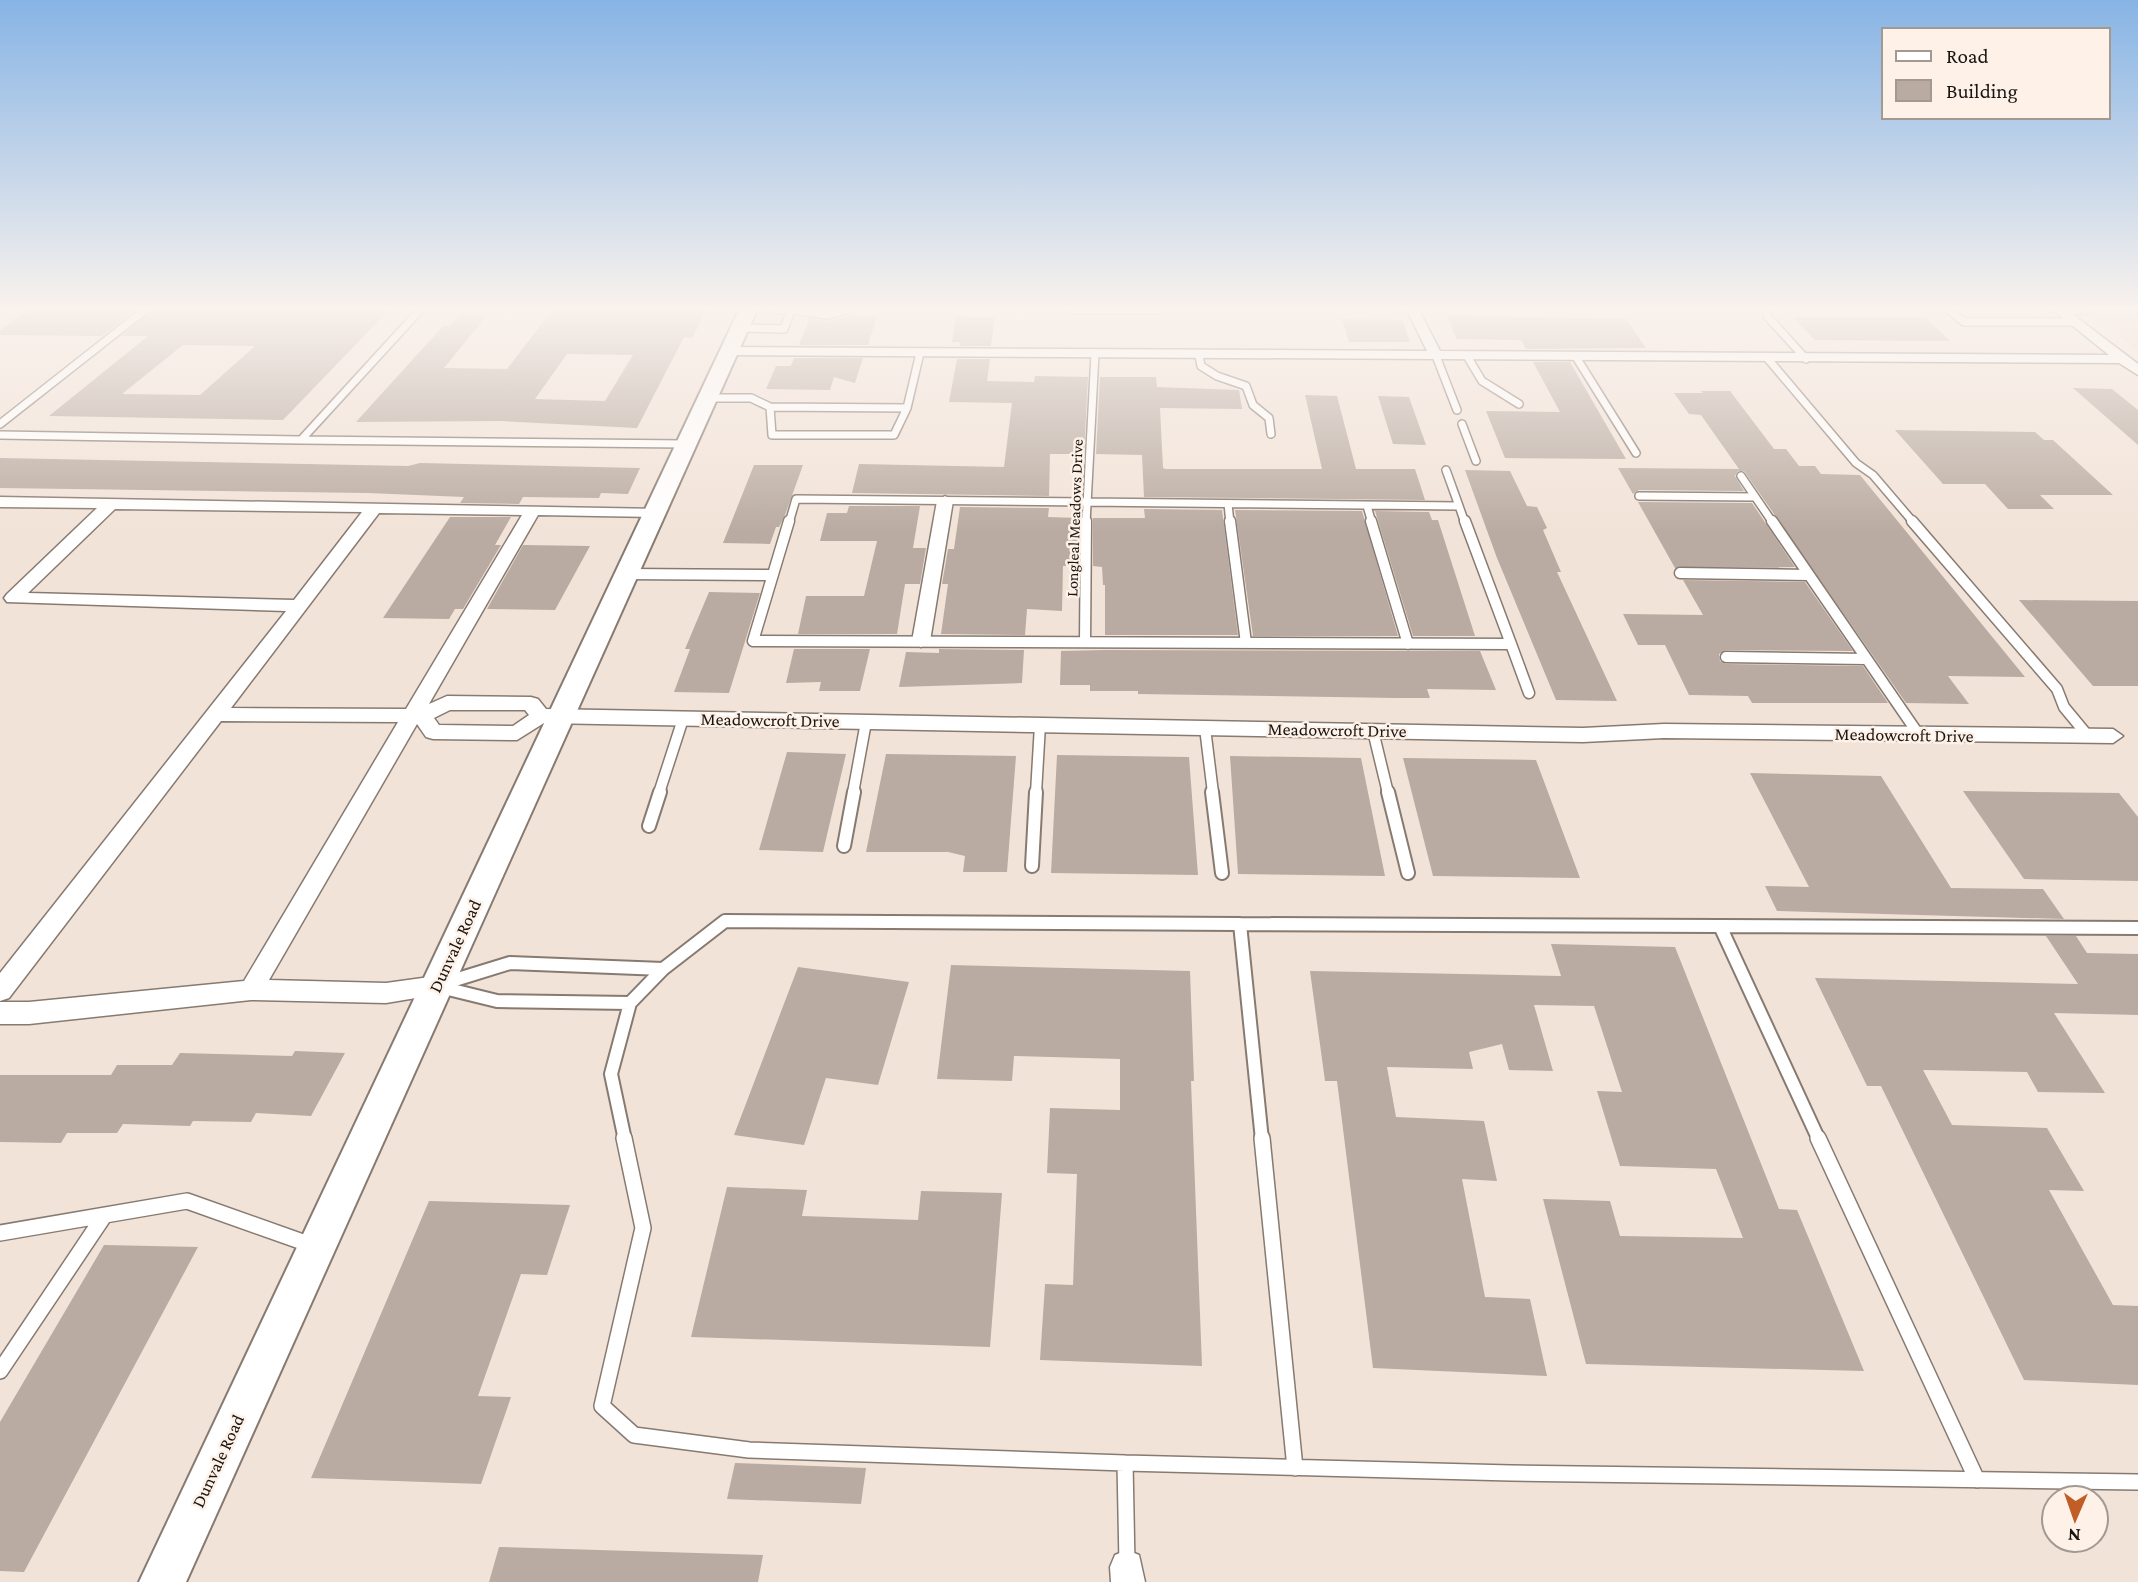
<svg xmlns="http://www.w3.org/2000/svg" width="2138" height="1582" font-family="'Crimson Pro',serif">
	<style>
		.built { fill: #edd7c7 }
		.building { fill: #b9aba1; fill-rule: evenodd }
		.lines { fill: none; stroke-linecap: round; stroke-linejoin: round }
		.service-far3-casing { stroke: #877a70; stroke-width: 10 }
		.service-far2-casing { stroke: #877a70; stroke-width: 13 }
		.service-far1-casing { stroke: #877a70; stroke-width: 16 }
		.service-casing { stroke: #877a70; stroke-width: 18 }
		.minor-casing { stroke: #877a70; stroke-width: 3 }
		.tertiary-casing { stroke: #877a70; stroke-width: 4 }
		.service-far3 { stroke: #fff; stroke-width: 7 }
		.service-far2 { stroke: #fff; stroke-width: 10 }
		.service-far1 { stroke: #fff; stroke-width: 12 }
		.service { stroke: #fff; stroke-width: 15 }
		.minor { fill: #fff; fill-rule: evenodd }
		.tertiary { fill: #fff; fill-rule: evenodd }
		.labels { text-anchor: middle; stroke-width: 5; stroke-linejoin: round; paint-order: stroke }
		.far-street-label { font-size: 16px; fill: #1a1511; stroke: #fdf1e8 }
		.street-label { font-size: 18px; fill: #1a1511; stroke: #fdf1e8 }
	</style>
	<rect width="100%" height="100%" fill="#f2e3d8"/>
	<path class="built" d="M2086 310H2138V351Z"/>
	<path class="building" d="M28 310H135L102 336 0 335V330Z
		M151 310H389L283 420 49 416 148 336H122ZM183 345 255 346 200 395 122 394Z
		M552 310H707L692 338 684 337 637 428 500 421 356 422 443 326H450L461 313 488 314 444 368 507 369ZM567 354 633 355 605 401 535 399Z
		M1446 315 1626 319 1646 348 1526 349 1521 340 1457 339Z
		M849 316H877L868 345H799L809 319 828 321Z
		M956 316 995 317 991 346H960V342H952Z
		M1793 317H1925L1950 341 1815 340Z
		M1342 319 1402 320 1410 342H1349Z
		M794 358H863L855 383 834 377 830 390 766 389 776 366H791Z
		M957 359H990L987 381 1034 382 1035 376 1088 377 1084 454H1050L1049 496 852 493 859 464 1004 467 1012 403 949 402Z
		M1533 362H1570L1626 459 1505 458 1486 411 1560 412Z
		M1100 377H1156L1157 387 1239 390 1242 409 1160 408 1163 468 1166 469H1322L1305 395 1337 396 1356 469H1415L1425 500 1144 497 1142 455 1096 454Z
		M2073 388 2112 389 2138 410V445Z
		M1701 391H1730L1774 449H1786L1799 466H1815L1821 474 1860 475 2025 677 1948 676 1969 704 1906 703 1744 471H1738L1735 476 1744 491 1639 490 1633 494 1618 468 1739 469 1701 415 1689 414 1674 393H1703Z
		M1378 396 1409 397 1426 445 1393 444Z
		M1895 430 2035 432 2044 440H2053L2113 495H2040L2054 509H2008L1985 484H1943Z
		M0 458 408 466 420 463 640 468 628 494 601 493 599 498 523 497 519 504 460 503 464 497 368 493 0 488Z
		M754 465H803L785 515 779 527H776L770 544 723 543Z
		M1465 470 1510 471 1527 506 1537 507 1547 528 1543 530 1561 572H1557L1617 701 1556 700 1497 558Z
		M1638 502 1752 503 1795 567 1675 568Z
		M849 506H920L913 548H926L920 584H905L897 634H798L806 596H864L877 541H820L827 513H847Z
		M960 507 1049 508 1048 517 1079 518 1078 566H1063L1062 611 1027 609 1025 635 941 634 948 584H942L948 549H954Z
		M1144 509 1222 510 1238 635H1105V585H1103L1102 567 1093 566V518H1145Z
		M1235 510 1362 511 1398 636H1253Z
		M1375 511 1429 512 1432 520H1438L1475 636H1413Z
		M450 517H511L495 545H501L463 609H455L449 619 383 618Z
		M523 545 590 546 555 610 487 609Z
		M1683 580 1805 582 1853 651 1726 650 1719 654 1720 661 1726 664 1863 666 1888 703H1752L1748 696 1689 695 1665 645H1638L1623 614 1703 615Z
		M709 592 760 593 729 693 674 692 690 649H685Z
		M2019 600 2138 601V686H2093Z
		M794 649H870L860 691H819L821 682 786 683Z
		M939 649 1024 650 1022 683 899 687 906 652 939 653Z
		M1105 650 1480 651 1496 690 1427 689 1430 698H1397L1138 694V691H1090V685H1060L1061 651Z
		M787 752 846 754 823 852 759 850Z
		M886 754 1016 756 1007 872H963L965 856 948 852H866Z
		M1057 755 1189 757 1198 875 1051 873Z
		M1230 756 1361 758 1385 876 1238 874Z
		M1403 758 1536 760 1580 878 1433 876Z
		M1750 773 1881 776 1951 888 2043 889 2064 919 1777 911 1765 886 1809 887Z
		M1963 791 2119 793 2138 817V881L2024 879Z
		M2046 936H2076L2087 953 2138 954V1015L2054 1013 2105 1093 2038 1092 2027 1072 1923 1070 1952 1125 2047 1128 2084 1191 2049 1190 2113 1305 2138 1306V1385L2024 1380 1881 1086H1867L1815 978 2078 984Z
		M1551 944 1675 947 1779 1209 1797 1210 1864 1371 1586 1364 1543 1199 1610 1201 1620 1236 1743 1238 1716 1169 1620 1166 1597 1091 1622 1092 1594 1006 1534 1005 1553 1071 1509 1070 1502 1044 1469 1052 1473 1069 1387 1067 1396 1117 1484 1121 1497 1181 1462 1179 1485 1297 1530 1299 1547 1376 1373 1368 1337 1081H1325L1310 971 1561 976Z
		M951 965 1190 971 1194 1081H1191L1202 1366 1040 1360 1045 1284 1073 1285 1077 1174 1047 1173 1050 1108 1120 1110V1059L1014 1056 1012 1081 937 1079Z
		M798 967 909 982 878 1085 826 1078 804 1145 734 1135Z
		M295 1051 345 1053 311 1116 256 1113 251 1122 193 1121 190 1126 123 1124 117 1133H67L61 1143 0 1142V1075H111L117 1065H172L180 1053 292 1056Z
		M727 1187 807 1190 802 1216 918 1220 921 1191 1002 1193 990 1347 691 1337Z
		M429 1201 570 1205 547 1275 521 1274 478 1396 511 1397 481 1484 311 1478Z
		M104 1245 198 1247 24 1572 0 1571V1422Z
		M735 1463 866 1468 861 1504 727 1499Z
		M499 1547 763 1555 758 1582H489Z"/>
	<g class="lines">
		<g class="service-far3-casing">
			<path id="service-far3" d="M791 310 827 315 847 310
				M1071 310H1158
				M1767 310V316L1806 359
				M1949 310 1964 322H2074
				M2060 311 2089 310
				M740 328 784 329 791 310H776
				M1199 355 1201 366 1217 376 1246 386 1253 405 1269 418 1271 434
				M1436 356 1457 410
				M1467 356 1482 381 1519 404
				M1576 357 1636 453
				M1768 359 1856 463 1873 475 1914 523
				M708 398H751L770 407 907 408 920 353
				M770 407 772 435H894L907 408
				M0 424 145 310
				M1462 424 1476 461
				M0 435 301 440 420 310
				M301 440 686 444
				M1446 470 1459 506
				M1741 476 1773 523
				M1639 496 1755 497
				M1228 504 1230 523
				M1367 506 1372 523
				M789 523 796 499 1459 506 1465 523
				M1086 523 1095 354"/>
		</g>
		<g class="service-far2-casing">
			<path id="service-far2" d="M789 521 753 641 1511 644 1465 521
				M1230 521 1246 643
				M1371 521 1408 644
				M1772 521 1919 735
				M1912 521 2057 689 2064 707 2088 736
				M1680 573 1808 575
				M626 574 771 575
				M1085 642 1086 521
				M1511 644 1529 693
				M1726 657 1866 659
				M1205 728 1213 793
				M1373 731 1388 793
				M659 793 683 719
				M853 793 866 722
				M1036 793 1040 725"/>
		</g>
		<g class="service-far1-casing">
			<path id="service-far1" d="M1212 792 1222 873
				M1388 792 1408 873
				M649 826 660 792
				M844 846 854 792
				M1032 866 1036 792
				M445 983 510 963 663 969
				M440 987 497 1001 630 1003
				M625 1140 611 1074 630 1003 663 969 725 921 1240 924
				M1262 1140 1240 924 1720 926
				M1819 1140 1720 926 2138 928"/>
		</g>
		<g class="service-casing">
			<path id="service" d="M624 1138 643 1228 602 1406 634 1435 749 1450 1125 1463 1127 1564
				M1262 1138 1295 1468
				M1818 1138 1977 1480
				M0 1233 187 1201 314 1246
				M0 1371 104 1216
				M1125 1463 1511 1473 2138 1482"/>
		</g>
		<g class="minor-casing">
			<path id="minor" d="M1407 310H1419L1440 351 2109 355 2053 310H2067L2138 364V375L2119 363 729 355 722 351 729 347 1427 351Z
				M945 496 953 501 930 641 921 647 912 641 937 501Z
				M0 497 661 509V515L655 517 538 515 429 704 447 696 531 697 538 699 546 709 1583 728 1664 724 2113 729 2123 736 2113 743 1664 738 1583 742 544 723 517 740 433 739 426 737 417 724 269 980 386 983 437 976 446 979 449 986 446 993 386 1003 251 1000 29 1024H0V1002H29L244 981 398 722 221 721 9 998 0 1001V973L286 611 7 602 4 598 7 594 97 508 0 507ZM115 509 362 512 294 600 28 593ZM379 513 522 515 406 709 231 708ZM450 710H525L529 715 513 726 439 725 434 718Z
				M1127 1550 1139 1555 1145 1582H1111L1110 1567 1115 1555Z"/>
		</g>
		<g class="tertiary-casing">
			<path id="tertiary" d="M739 310H757L186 1582H139Z"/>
		</g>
		<use href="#service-far3" class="service-far3"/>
		<use href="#service-far2" class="service-far2"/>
		<use href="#service-far1" class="service-far1"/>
		<use href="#service" class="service"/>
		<use href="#minor" class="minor"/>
		<use href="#tertiary" class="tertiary"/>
	</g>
	<linearGradient id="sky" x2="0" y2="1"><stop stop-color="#87b4e5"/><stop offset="0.58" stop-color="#f9f2ed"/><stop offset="1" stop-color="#f9f2ed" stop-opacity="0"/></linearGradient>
	<rect width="2138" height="532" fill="url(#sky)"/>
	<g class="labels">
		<g class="far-street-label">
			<text transform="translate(1074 518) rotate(-88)" y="6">Longleal Meadows Drive</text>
		</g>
		<g class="street-label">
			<text transform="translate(770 720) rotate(1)" y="6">Meadowcroft Drive</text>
			<text transform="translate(1337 730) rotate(1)" y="6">Meadowcroft Drive</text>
			<text transform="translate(1904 735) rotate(1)" y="6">Meadowcroft Drive</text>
			<text transform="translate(455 946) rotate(-65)" y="6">Dunvale Road</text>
			<text transform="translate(218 1461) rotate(-65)" y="6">Dunvale Road</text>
		</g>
	</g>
	<rect x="1882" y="28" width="228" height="91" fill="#fdf1e8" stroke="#a29992" stroke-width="2"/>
	<rect x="1896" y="51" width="35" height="10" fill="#ffffff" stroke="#a29992" stroke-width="2"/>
	<text x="1946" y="63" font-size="21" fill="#1a1511">Road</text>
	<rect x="1896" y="80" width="35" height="21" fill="#b9aba1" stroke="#a29992" stroke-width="2"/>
	<text x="1946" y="98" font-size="21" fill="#1a1511">Building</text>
	<g transform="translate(2075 1519) rotate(182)"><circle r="33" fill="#fdf1e8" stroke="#a29992" stroke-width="2"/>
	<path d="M0-5L12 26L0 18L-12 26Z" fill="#c15d26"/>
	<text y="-10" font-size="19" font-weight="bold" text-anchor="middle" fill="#1a1511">N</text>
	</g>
</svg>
